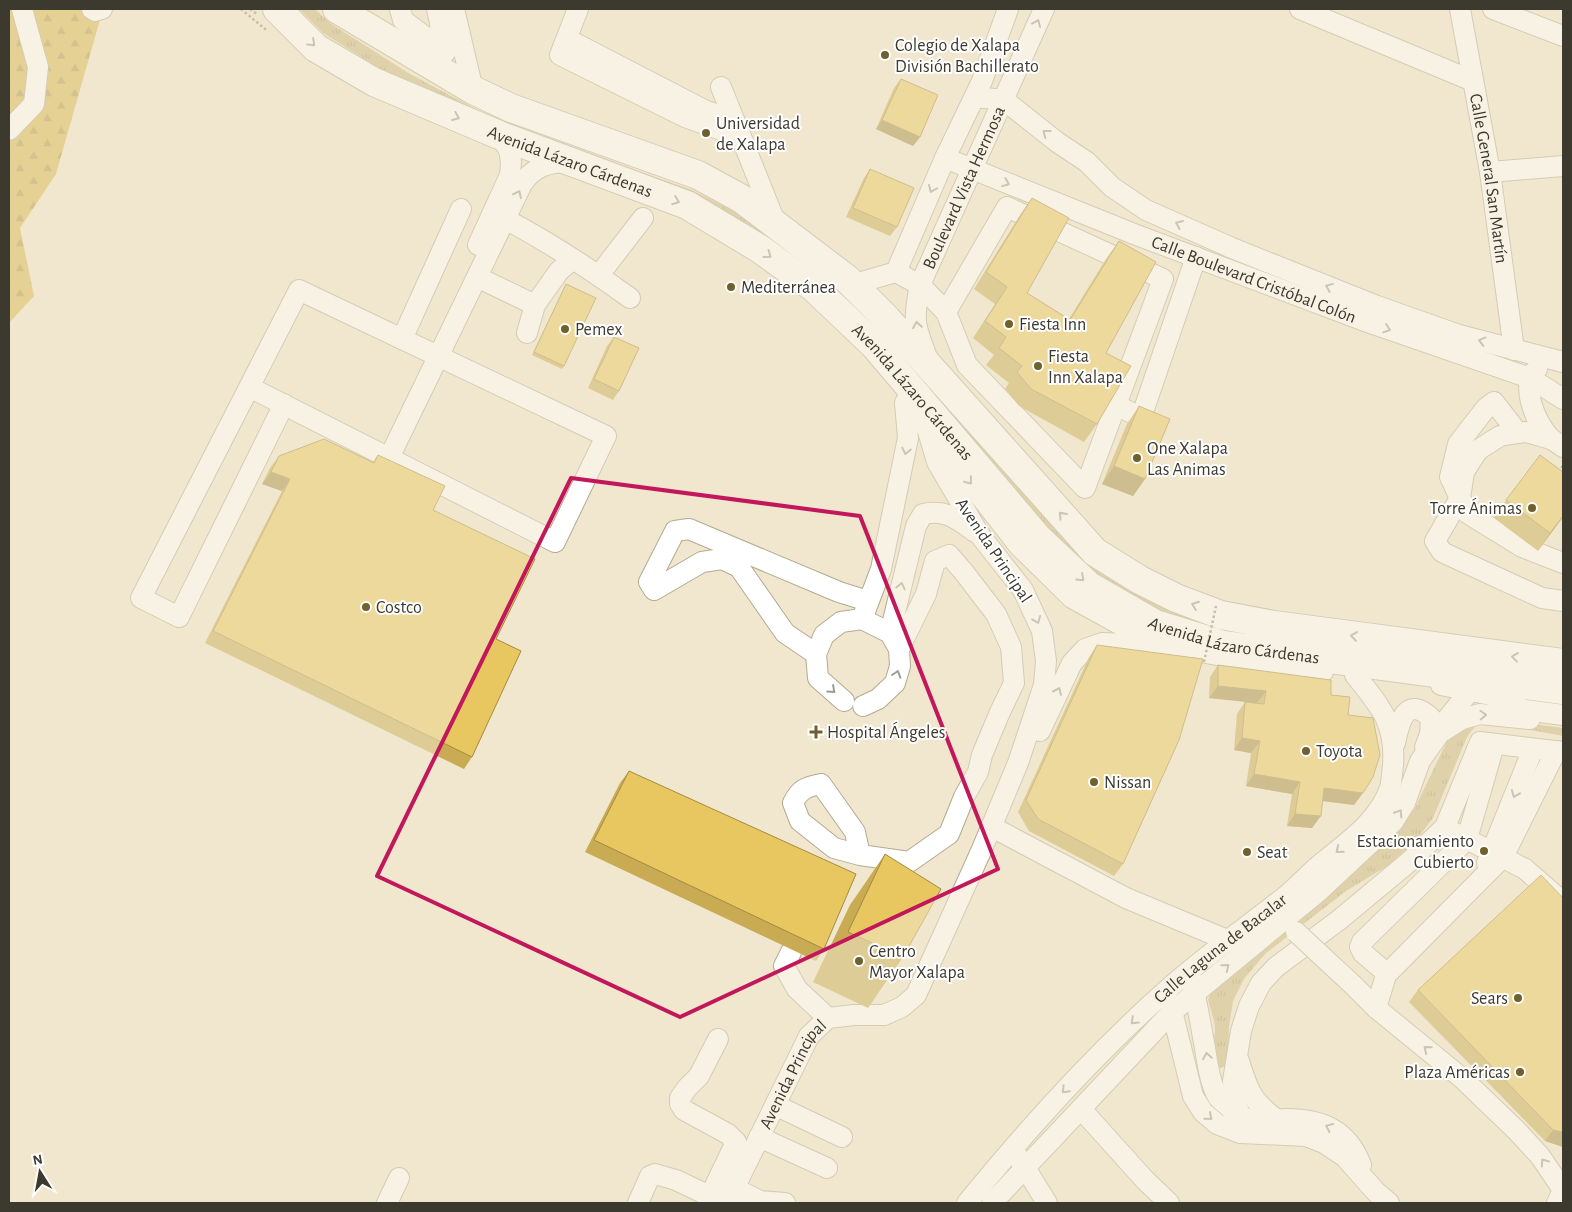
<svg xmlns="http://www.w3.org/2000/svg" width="1572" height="1212" font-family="'Alegreya Sans',sans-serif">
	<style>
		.grass { fill: url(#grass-tufts) }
		.forest { fill: url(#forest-firs) }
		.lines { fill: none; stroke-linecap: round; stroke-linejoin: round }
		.minor-casing { stroke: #b3aa92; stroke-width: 22 }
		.highway-casing { stroke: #b3aa92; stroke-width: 30 }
		.path { stroke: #928c7b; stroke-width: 2.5; stroke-dasharray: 2.5 2.5; stroke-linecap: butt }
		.minor { stroke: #fff; stroke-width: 20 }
		.highway { stroke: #fff; stroke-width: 28 }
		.minor-bridge-casing { stroke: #b3aa92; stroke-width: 22; stroke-linecap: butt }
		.path-bridge { stroke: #928c7b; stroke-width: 2.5; stroke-dasharray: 2.5 2.5; stroke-linecap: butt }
		.minor-bridge { stroke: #fff; stroke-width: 20 }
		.wall { fill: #c8ab53 }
		.shaded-wall { fill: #a38b43 }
		.building { fill: #e9c760; stroke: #a38b43 }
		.oneway { stroke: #9e9c97 }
		.marked { fill: none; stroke: #c2185b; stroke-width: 4; stroke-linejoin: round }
		.poi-dot { fill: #70602d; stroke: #fff; stroke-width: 2 }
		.labels { text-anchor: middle; stroke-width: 4; stroke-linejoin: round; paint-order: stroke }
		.poi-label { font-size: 18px; fill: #3c392f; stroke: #fff; text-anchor: start }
		.street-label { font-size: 18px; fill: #3c392f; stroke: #fff }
	</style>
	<defs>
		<pattern id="grass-tufts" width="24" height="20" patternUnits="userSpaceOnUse" patternTransform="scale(1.25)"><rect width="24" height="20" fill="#cbb87e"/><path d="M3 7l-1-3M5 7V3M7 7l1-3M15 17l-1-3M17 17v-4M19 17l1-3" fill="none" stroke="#a69768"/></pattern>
		<pattern id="forest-firs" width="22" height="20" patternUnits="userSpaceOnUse" patternTransform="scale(1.25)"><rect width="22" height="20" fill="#d7b64e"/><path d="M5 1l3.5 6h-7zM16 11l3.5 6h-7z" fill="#b09541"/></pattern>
	</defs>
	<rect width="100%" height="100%" fill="#f0e7ce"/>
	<path class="grass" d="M299 9H315L330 23 410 74 504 124 692 190 735 212 844 281 1036 494 1168 600 1400 643 1222 636 1157 619 1092 580 876 342 691 202 403 83 323 33Z
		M1496 719 1563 728V736L1492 723 1476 725 1467 737 1433 818 1417 839 1389 865 1346 891 1265 954 1244 979 1233 1001 1229 1027 1228 1065 1220 1068C1207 1048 1214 1051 1215 1030 1215 1020 1210 1009 1208 999L1214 987 1402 822 1414 810 1447 741 1459 727Z"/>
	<path class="forest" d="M9 9H103L56 174 20 228 34 296 9 323Z"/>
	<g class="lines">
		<g class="minor-casing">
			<g id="minor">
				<path d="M92 9 95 11 102 9"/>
				<path d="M400 9 403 20 433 43"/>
				<path d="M454 9 473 90"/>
				<path d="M578 9 560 55 685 117 741 137"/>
				<path d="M1300 9 1473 81"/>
				<path id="s1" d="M1460 9 1490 172 1514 350"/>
				<path d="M1493 9 1563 36"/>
				<path d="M567 39 706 111 734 119"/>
				<path d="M422 60 441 28 437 9"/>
				<path d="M434 66 460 34"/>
				<path d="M721 87 776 224"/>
				<path d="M975 97 1004 100 1057 142 1087 162 1112 187 1146 210 1232 248 1377 306 1459 335 1563 362"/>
				<path d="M9 130 34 104 38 67 22 9"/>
				<path id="s2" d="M945 158 1134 234 1362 320 1530 378 1563 399"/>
				<path d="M1490 172 1563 166"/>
				<path d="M505 219C549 242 590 269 630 298"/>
				<path d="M478 245 510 175 511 162 509 150 499 135"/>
				<path d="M896 272 920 285 946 312 967 365 1085 488 1163 279 1007 207 946 312"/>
				<path d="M599 275 643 218"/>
				<path d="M477 277 535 305"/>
				<path d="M851 285 896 272 945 158 982 81 1008 9"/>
				<path d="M527 333 535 305 559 271 573 259"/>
				<path d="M402 339 461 209"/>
				<path id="s3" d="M927 357C914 324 913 320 920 285L1044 9"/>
				<path d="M1537 369C1519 386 1536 422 1550 438 1554 441 1559 444 1563 447"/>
				<path d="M249 387 555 542 606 436 299 290 141 598 179 617 284 404"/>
				<path d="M905 403 927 428 1019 546 1072 598 1159 646 1201 652 1281 667 1323 672"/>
				<path d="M1116 405 1136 415 1143 412 1196 257"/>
				<path d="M1518 433 1494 402 1486 408 1458 444 1450 477 1467 513 1522 547 1563 563"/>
				<path d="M1551 439 1526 432 1518 433 1500 436 1478 450 1464 472 1460 498 1435 541 1442 552 1542 598 1563 601"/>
				<path d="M389 458 522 184C533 167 549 162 568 162"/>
				<path d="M864 614 881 569 908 438 905 403"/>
				<path d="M890 633 916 526 923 514C946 509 957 519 975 532"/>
				<path d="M816 654 785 633 739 567 722 559 702 562 654 590 649 582 675 531 689 529 839 592 868 601"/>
				<path d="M1441 685 1491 695 1525 710 1563 715"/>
				<path d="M844 701 818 678 816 654 824 635 841 622 862 619 890 633 899 649 900 666 895 683 878 699 863 706"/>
				<path d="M1040 731 1072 663 1085 649 1102 643 1151 645"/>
				<path d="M1443 731 1462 719 1480 714 1530 719"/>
				<path d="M1395 743C1399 723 1406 694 1431 718L1430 734 1425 747"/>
				<path d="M1494 745 1467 839 1362 942 1360 947 1363 953 1384 971H1390L1503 857 1556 751"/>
				<path d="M992 827 1126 898 1227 940"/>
				<path d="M1455 833 1525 869 1563 902"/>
				<path d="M860 855 855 832 821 784C806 787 800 789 793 803L800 821 834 848 860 855 909 862 949 834 964 797 978 772 982 755 1000 712 1014 683 1011 647 996 614 963 571 949 555 935 561 926 594 899 649"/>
				<path d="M1487 863 1533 749"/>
				<path d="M791 952 784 966 797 989 828 1018"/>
				<path d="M1192 981C1196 1000 1200 1019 1203 1037 1207 1057 1208 1079 1218 1097 1221 1101 1226 1104 1229 1107 1253 1127 1259 1120 1286 1119 1322 1119 1348 1130 1361 1165"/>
				<path d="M1353 985 1376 1008 1463 1079 1517 1131 1540 1156 1563 1190 1557 1203"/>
				<path d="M1170 1003 1193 1096 1203 1112 1217 1124 1240 1133 1306 1136 1324 1143 1345 1157 1376 1192 1389 1203"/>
				<path d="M1376 1008 1387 972"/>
				<path d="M718 1039 699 1076 687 1088 680 1098V1104L684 1110 728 1134 736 1142"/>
				<path d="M1239 1061C1248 1091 1252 1101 1277 1120"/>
				<path d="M775 1105 842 1137"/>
				<path d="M1081 1109 1145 1180 1169 1203"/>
				<path d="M1240 1117 1234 1093 1233 1081 1241 1031 1249 1006 1261 983 1276 967 1339 920 1410 861 1445 827 1480 742 1563 752"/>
				<path d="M759 1137 827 1168"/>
				<path d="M1019 1158 1047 1203"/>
				<path d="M734 1188 760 1201 785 1203"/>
				<path d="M710 1196 736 1142"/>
				<path d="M387 1203 399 1178"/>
				<path d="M638 1203 650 1176 655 1174 676 1180 724 1203"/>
				<path id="s4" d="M727 1203 809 1036 828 1018 854 1015H884L902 1007 916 995 982 849 1018 763 1044 685 1046 661 1042 631 1023 590 979 534 937 462 927 428"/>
				<path id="s5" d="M967 1203C1029 1127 1095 1054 1168 989 1206 955 1247 927 1287 895 1297 887 1307 876 1317 867 1344 844 1378 823 1390 788 1392 781 1392 772 1393 765 1396 723 1380 706 1355 675"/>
				<path d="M992 1203 1172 1012 1319 891 1393 822 1405 803 1420 761 1439 734 1447 719 1469 692"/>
			</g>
		</g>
		<g class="highway-casing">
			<g id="highway">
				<path id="s6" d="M277 9 316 48 374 82 499 135 687 205 760 249 813 287 874 345 1038 538 1089 586 1155 624 1223 645 1563 690"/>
				<path d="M337 9 473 90 511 108 698 175 742 199 847 279 887 319 1095 552 1140 580 1176 598 1221 615 1274 625 1563 663"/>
			</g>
		</g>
		<path class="path" d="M241 9 265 29 267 28
			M250 9 257 14
			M1560 473 1563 464"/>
		<use href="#minor" class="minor"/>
		<use href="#highway" class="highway"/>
		<g class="minor-bridge-casing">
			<path id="minor-bridge" d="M1296 932 1353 985"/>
		</g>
		<path class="path-bridge" d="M1204 662 1216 606"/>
		<use href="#minor-bridge" class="minor-bridge"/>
	</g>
	<path class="wall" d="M901 79 920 137 913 146 876 129 894 88Z
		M870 169 897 227 890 236 846 217 864 178Z
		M1032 198 1027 293 1069 319 1106 259 1119 241 1097 424 1084 442 1019 406 1005 389 1009 383 986 365 994 355 973 338 995 304 974 289 1020 215Z
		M566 284 564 366 562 369 532 355Z
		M614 337 619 391 613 400 588 388 607 346Z
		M1139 406 1145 479 1133 496 1102 484 1127 424Z
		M378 455 433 510 496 639 472 757 464 769 205 643 282 491 262 484 270 468 279 456 373 462Z
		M1563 472V517L1538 551 1494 518 1506 500Z
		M1097 645 1123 864 1114 876 1029 831 1018 812 1089 657Z
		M1218 665 1331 695 1348 715 1354 805 1322 801 1312 828 1287 826 1292 794 1246 786 1251 753 1234 750 1237 714 1245 702 1257 703 1209 698 1210 677Z
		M629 771 824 949 816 961 585 852 620 783Z
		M885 854 903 957 868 1008 813 982 850 905Z
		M1563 898V1147L1545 1141 1409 1002 1418 990Z"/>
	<path class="shaded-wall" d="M882 120 920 137 913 146 876 129Z
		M1114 466 1145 479 1133 496 1102 484Z
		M271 472 290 479 282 491 262 484Z
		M1563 516V517L1538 551 1550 533Z
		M1218 686 1266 691 1257 703 1209 698Z
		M1242 738 1260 741 1251 753 1234 750Z
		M1254 774 1300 782 1292 794 1246 786Z
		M1324 788 1363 793 1354 805 1315 800Z
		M1295 814 1321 816 1312 828 1287 826Z
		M1553 1130 1563 1132V1147L1545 1141Z"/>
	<path class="building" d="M901 79 938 95 920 137 882 120Z
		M870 169 914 188 897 227 853 208Z
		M1032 198 1069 218 1027 293 1070 320 1119 241 1156 262 1106 353 1131 366 1097 424 1031 389 1017 372 1022 366 999 348 1006 337 985 321 1007 287 986 272Z
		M566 284 596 298 564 366 534 352Z
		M614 337 639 348 619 391 594 379Z
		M1139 406 1170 419 1145 479 1114 466Z
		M324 439 374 463 378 455 445 486 433 510 535 559 496 639 521 651 472 757 213 631 290 479 271 472 279 456Z
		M1540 455 1563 472V516L1550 533 1506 500Z
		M1097 645 1203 659 1179 740 1123 864 1038 819 1026 800Z
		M1218 665 1331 680V695L1350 697 1348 715 1373 718 1380 755 1373 777 1363 793 1324 788 1321 816 1295 814 1300 782 1254 774 1260 741 1242 738 1245 702 1264 704 1266 691 1218 686Z
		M629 771 856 874 824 949 594 840Z
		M885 854 941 889 903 957 848 932Z
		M1541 875 1563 898V1132L1553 1130 1418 990Z"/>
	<defs><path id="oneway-chevron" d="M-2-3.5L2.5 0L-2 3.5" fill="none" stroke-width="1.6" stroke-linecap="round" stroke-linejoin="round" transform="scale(1.25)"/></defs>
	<g class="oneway">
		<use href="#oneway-chevron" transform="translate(1037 23) rotate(-67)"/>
		<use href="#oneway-chevron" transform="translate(312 43) rotate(43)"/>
		<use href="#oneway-chevron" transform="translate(456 117) rotate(23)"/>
		<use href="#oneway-chevron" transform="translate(1046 133) rotate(-142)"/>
		<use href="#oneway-chevron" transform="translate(1006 183) rotate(22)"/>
		<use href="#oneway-chevron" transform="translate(932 189) rotate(113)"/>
		<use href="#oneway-chevron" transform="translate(518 194) rotate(-64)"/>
		<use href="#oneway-chevron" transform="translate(676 201) rotate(20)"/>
		<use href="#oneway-chevron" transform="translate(1179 224) rotate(-156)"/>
		<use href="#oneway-chevron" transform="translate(768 255) rotate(36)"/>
		<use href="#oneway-chevron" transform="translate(1329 287) rotate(-158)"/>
		<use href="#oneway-chevron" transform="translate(917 325) rotate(-99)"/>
		<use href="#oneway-chevron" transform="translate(1387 329) rotate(19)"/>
		<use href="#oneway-chevron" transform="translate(1482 341) rotate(-165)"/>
		<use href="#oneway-chevron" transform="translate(906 451) rotate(102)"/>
		<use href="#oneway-chevron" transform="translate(969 481) rotate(52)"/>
		<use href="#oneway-chevron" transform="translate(1062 515) rotate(-132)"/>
		<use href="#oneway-chevron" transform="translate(1081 578) rotate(43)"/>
		<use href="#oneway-chevron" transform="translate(901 586) rotate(-77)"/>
		<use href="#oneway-chevron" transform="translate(1195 605) rotate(-160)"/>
		<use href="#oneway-chevron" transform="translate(1037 620) rotate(68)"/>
		<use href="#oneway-chevron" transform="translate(1354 636) rotate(-172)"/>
		<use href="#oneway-chevron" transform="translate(1515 657) rotate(-173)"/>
		<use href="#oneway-chevron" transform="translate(897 674) rotate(-72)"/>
		<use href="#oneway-chevron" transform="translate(832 690) rotate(42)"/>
		<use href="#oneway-chevron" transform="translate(1058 691) rotate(-66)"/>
		<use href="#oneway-chevron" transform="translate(1483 715) rotate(-2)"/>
		<use href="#oneway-chevron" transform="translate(1515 794) rotate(112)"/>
		<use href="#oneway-chevron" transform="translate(1399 813) rotate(-57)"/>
		<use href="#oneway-chevron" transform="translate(1339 850) rotate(141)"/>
		<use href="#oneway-chevron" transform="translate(1226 967) rotate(-39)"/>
		<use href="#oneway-chevron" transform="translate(1134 1021) rotate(136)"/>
		<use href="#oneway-chevron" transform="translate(1427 1049) rotate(-140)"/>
		<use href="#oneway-chevron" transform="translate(1207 1056) rotate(-99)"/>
		<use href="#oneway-chevron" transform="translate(1065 1090) rotate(134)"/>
		<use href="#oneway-chevron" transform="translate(1209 1117) rotate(41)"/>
		<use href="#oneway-chevron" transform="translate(1329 1127) rotate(-155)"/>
		<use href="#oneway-chevron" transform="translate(1544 1162) rotate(-125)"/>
	</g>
	<path d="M0 0H1572V1212H0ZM571 478 860 516 998 869 680 1017 377 876Z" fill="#f0e7ce" fill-opacity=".55" fill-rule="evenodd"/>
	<path class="marked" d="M571 478 860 516 998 869 680 1017 377 876Z"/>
	<g class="poi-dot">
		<circle cx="885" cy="55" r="5"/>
		<circle cx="706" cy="133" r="5"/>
		<circle cx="731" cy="287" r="5"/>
		<circle cx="1009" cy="324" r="5"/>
		<circle cx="565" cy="329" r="5"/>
		<circle cx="1038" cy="366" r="5"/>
		<circle cx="1137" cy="458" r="5"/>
		<circle cx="1532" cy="508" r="5"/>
		<circle cx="366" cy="607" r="5"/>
		<path d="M813.5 724.5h5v5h5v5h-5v5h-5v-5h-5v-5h5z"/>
		<circle cx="1306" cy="751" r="5"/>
		<circle cx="1094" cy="782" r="5"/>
		<circle cx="1484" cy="851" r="5"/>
		<circle cx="1247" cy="852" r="5"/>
		<circle cx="859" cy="961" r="5"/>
		<circle cx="1518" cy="998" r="5"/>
		<circle cx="1520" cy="1072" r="5"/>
	</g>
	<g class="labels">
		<g class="poi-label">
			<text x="895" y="51">Colegio de Xalapa<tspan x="895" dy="21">División Bachillerato</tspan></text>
			<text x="716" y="129">Universidad<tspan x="716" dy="21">de Xalapa</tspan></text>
			<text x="741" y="293">Mediterránea</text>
			<text x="1019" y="330">Fiesta Inn</text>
			<text x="575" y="335">Pemex</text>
			<text x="1048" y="362">Fiesta<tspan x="1048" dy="21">Inn Xalapa</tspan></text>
			<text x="1147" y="454">One Xalapa<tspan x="1147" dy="21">Las Animas</tspan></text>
			<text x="1522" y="514" text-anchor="end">Torre Ánimas</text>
			<text x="376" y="613">Costco</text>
			<text x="827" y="738">Hospital Ángeles</text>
			<text x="1316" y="757">Toyota</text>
			<text x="1104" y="788">Nissan</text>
			<text x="1474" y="847" text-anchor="end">Estacionamiento<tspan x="1474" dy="21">Cubierto</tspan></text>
			<text x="1257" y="858">Seat</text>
			<text x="869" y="957">Centro<tspan x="869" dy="21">Mayor Xalapa</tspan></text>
			<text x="1508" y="1004" text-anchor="end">Sears</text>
			<text x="1510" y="1078" text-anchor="end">Plaza Américas</text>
		</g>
		<g class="street-label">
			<text dy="6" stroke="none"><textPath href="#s6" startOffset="334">Avenida Lázaro Cárdenas</textPath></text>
			<text dy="6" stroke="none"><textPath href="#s1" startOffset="172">Calle General San Martín</textPath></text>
			<text dy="6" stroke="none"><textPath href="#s3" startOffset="181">Boulevard Vista Hermosa</textPath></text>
			<text dy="6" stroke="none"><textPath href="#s2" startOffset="332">Calle Boulevard Cristóbal Colón</textPath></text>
			<text dy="6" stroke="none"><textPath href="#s6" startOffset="754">Avenida Lázaro Cárdenas</textPath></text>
			<text transform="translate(994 550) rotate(56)" y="6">Avenida Principal</text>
			<text dy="6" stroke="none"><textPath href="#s6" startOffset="1174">Avenida Lázaro Cárdenas</textPath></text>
			<text dy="6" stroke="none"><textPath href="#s5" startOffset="360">Calle Laguna de Bacalar</textPath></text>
			<text dy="6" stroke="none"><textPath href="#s4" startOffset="145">Avenida Principal</textPath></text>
		</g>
	</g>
	<rect width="1572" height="1212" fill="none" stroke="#3c392f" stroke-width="20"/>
	<g transform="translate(40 1172) rotate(349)" stroke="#ffffff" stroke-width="4" paint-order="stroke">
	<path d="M0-4L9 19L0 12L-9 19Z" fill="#3c392f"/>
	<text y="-8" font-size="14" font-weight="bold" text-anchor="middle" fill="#3c392f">N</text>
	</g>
</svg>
